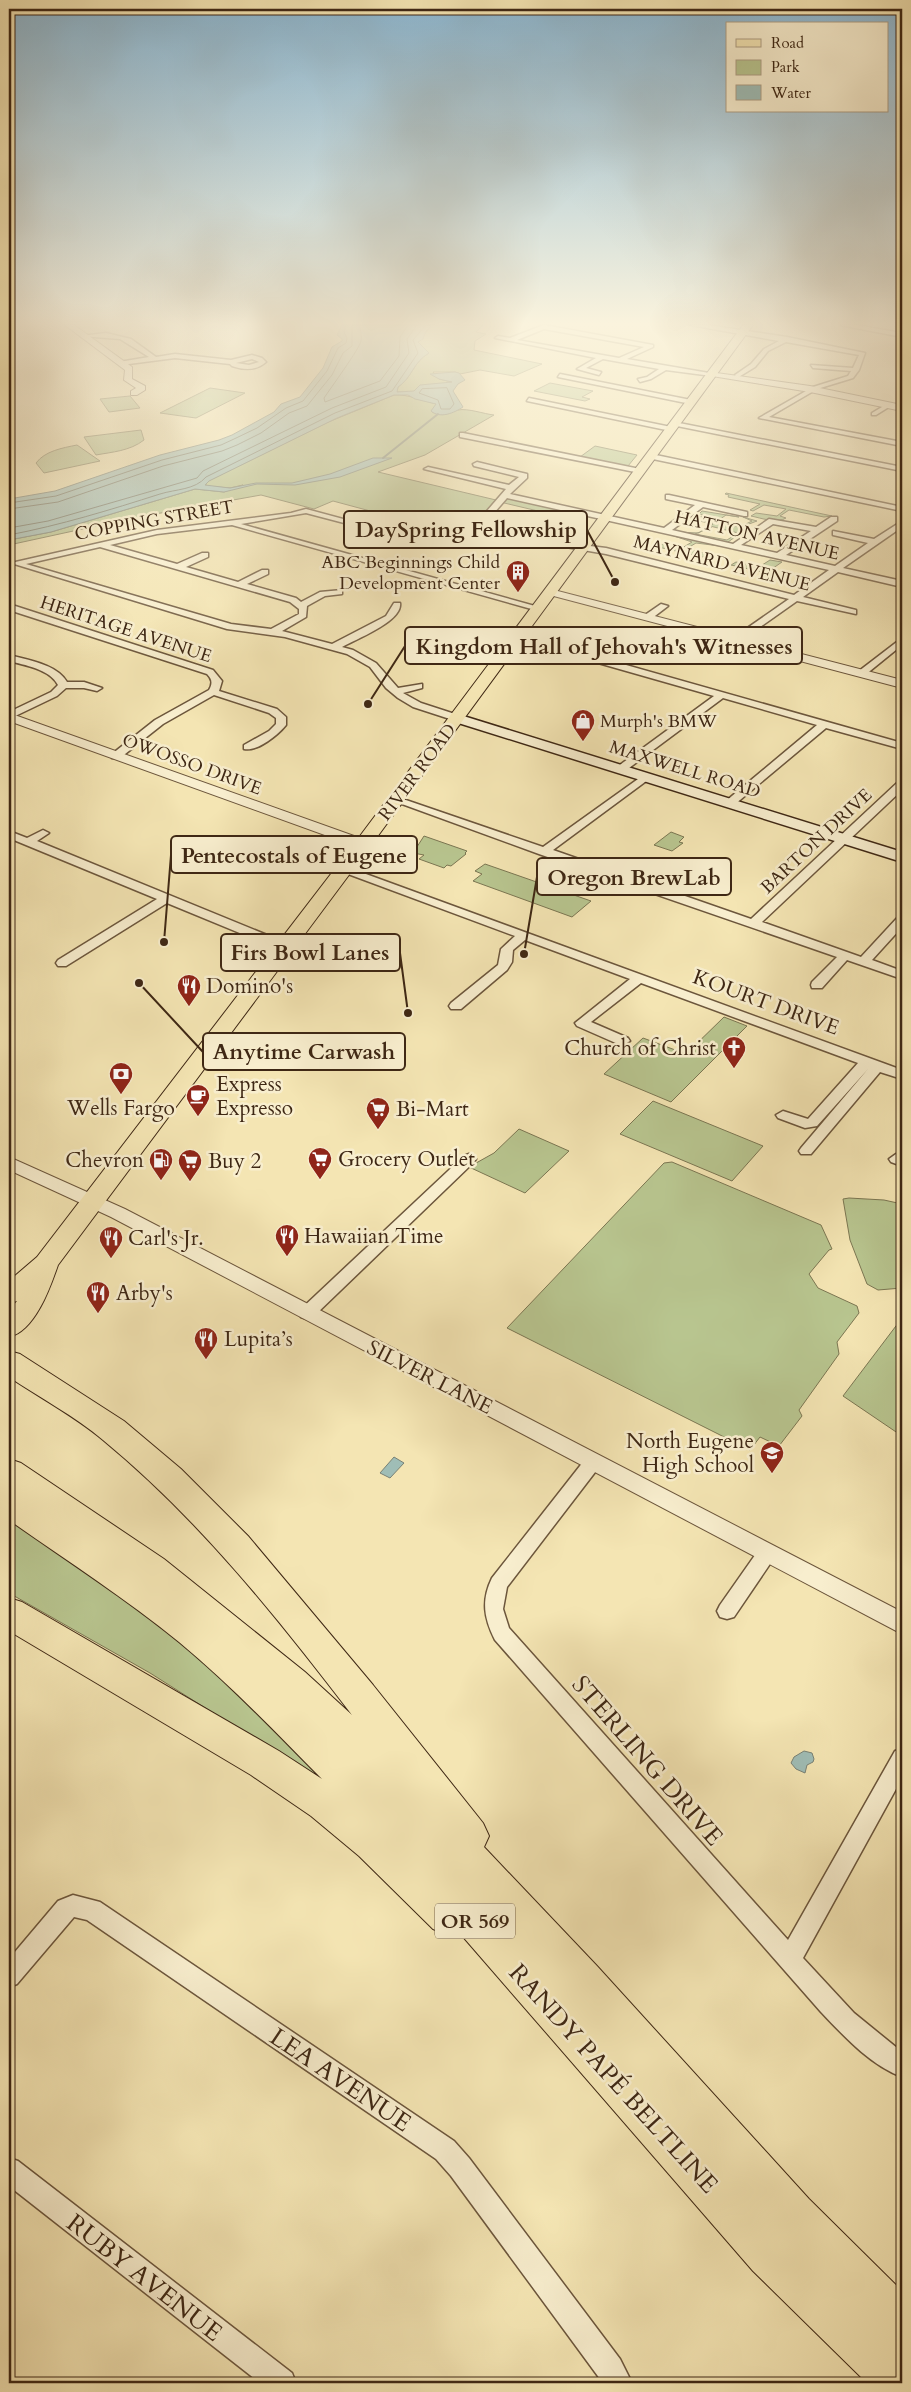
<svg xmlns="http://www.w3.org/2000/svg" width="911" height="2392" font-family="Cardo,serif">
	<style>
		.green { fill: #b8c58f; stroke: #7b7652 }
		.water { fill: #9fbdb6; stroke: #788175 }
		.lines { fill: none; stroke-linecap: round; stroke-linejoin: round }
		.shore { stroke: #6e7265; stroke-width: 1 }
		.stream { stroke: #788175; stroke-width: 2 }
		.minor-casing { stroke: #6c563c; stroke-width: 3 }
		.tertiary-casing { stroke: #6c563c; stroke-width: 2 }
		.secondary-casing { stroke: #3e2714; stroke-width: 3 }
		.primary-casing { stroke: #3e2714; stroke-width: 2 }
		.motorway-casing { stroke: #3e2714; stroke-width: 2 }
		.minor { fill: #f8eece; fill-rule: evenodd }
		.tertiary { fill: #f8eece; fill-rule: evenodd }
		.secondary { fill: #f8eece; fill-rule: evenodd }
		.primary { fill: #f4e5b3; fill-rule: evenodd }
		.motorway { fill: #f4e5b3; fill-rule: evenodd }
		.labels { text-anchor: middle; stroke-width: 5; stroke-linejoin: round; paint-order: stroke }
		.far-street-label { font-size: 18px; fill: #3e2714; stroke: #f8eece }
		.far-poi-label { font-size: 18px; fill: #3e2714; stroke: #f8eece; text-anchor: end }
		.shield { fill: #f8eece; stroke: #76634c; stroke-width: 1 }
		.shield-label { font-size: 20px; font-weight: bold; fill: #3e2714 }
		.poi-label { font-size: 21px; fill: #3e2714; stroke: #f8eece; text-anchor: start }
		.street-label { font-size: 21px; fill: #3e2714; stroke: #f8eece }
		.near-street-label { font-size: 25px; fill: #3e2714; stroke: #f8eece }
		.leader { fill: none; stroke: #3e2714; stroke-width: 2 }
		.callout-dot { fill: #3e2714; stroke: #f8eece; stroke-width: 2 }
		.callout { fill: #f8eece; stroke: #3e2714; stroke-width: 2 }
		.callout-label { font-size: 22px; text-anchor: middle; font-weight: bold; fill: #3e2714 }
	</style>
	<rect width="100%" height="100%" fill="#f4e5b3"/>
	<filter id="stains"><feTurbulence type="fractalNoise" baseFrequency=".004" numOctaves="4"/><feColorMatrix values="0 0 0 0 .2 0 0 0 0 .09 0 0 0 0 .02 0 0 0 .5 -.17"/></filter>
	<radialGradient id="worn" r=".72"><stop offset=".6" stop-color="#630" stop-opacity="0"/><stop offset="1" stop-color="#630" stop-opacity=".3"/></radialGradient>
	<path class="green" d="M432 325H483L476 332 486 334 475 341 474 350 542 364 514 376 480 370 460 374 455 372H433L439 379 452 382 411 392H397L398 387C412 378 413 362 429 353L418 342Z
		M550 383 593 391 582 397 590 399 585 401 534 391Z
		M210 388 245 393 196 418 160 413Z
		M394 395C409 394 422 401 437 404L432 412C444 418 448 412 458 410 468 408 484 414 494 415L425 455 378 472 496 500 477 523 456 534 333 501 314 509 261 495 133 518 9 545V540L51 532 195 489 224 492 243 485 230 488 205 486 208 481 326 423Z
		M130 396 140 408 109 412 100 399Z
		M141 430 144 440C130 451 112 452 96 455L84 437Z
		M77 445 100 461 44 473 36 463C45 451 62 448 77 445Z
		M595 446 637 455 628 466 580 457Z
		M726 493 832 516 824 517 789 510 780 516 786 518C777 524 761 518 751 516L756 513 777 516 786 509 764 505 753 511 750 510 760 504 728 497 729 495 725 494Z
		M508 497 562 510 553 515 581 522 578 524 551 520 536 533 522 531 538 511 500 502Z
		M702 511 739 517 726 515 716 522 740 527 752 521 743 517 757 521 749 524 748 528 728 542 733 544 676 532 699 533 707 526 712 527 695 534 727 540 738 533 710 526 713 524 710 523 693 520 699 516 714 520 717 519 699 514Z
		M673 534 728 547 696 543 686 549 708 554 703 557 658 547 662 544 682 548 692 542 671 535Z
		M770 560 782 562 766 573 731 565 736 562 759 567Z
		M671 832 684 837 679 842 683 843 672 851 654 845Z
		M424 836 467 851 465 853 466 854 451 866 447 865 444 868 419 859 424 855 413 853Z
		M485 864 591 901 572 917 473 881 482 874 475 871Z
		M724 1017 747 1026 671 1102 604 1074 643 1038 686 1054Z
		M653 1101 763 1146 732 1181 620 1134Z
		M519 1129 569 1151 525 1193 469 1167 494 1153Z
		M672 1162 821 1225 832 1249 829 1250 809 1274 818 1288 857 1306 859 1313 837 1342 839 1354 799 1410 802 1416 779 1446 760 1437 750 1450 507 1328 664 1163Z
		M849 1198 884 1200 902 1204V1288L878 1290 867 1284 850 1240 843 1199Z
		M902 1318V1436L843 1396Z
		M9 1517 38 1536 183 1644 331 1780 327 1785 150 1673 9 1593Z"/>
	<path class="water" d="M342 325H432L426 331 423 339 418 342 429 353C413 362 412 378 398 387L397 392 414 391 420 385 452 382 439 379 430 374 455 372 459 373 465 380 458 384 453 391 463 407C454 413 440 419 431 411L436 404 415 399 408 395H394L337 418 209 481 205 485 230 488 256 483H292L330 474 373 458H392L340 477 295 485 257 484 224 492 195 489 51 532 9 540V499L55 491 160 455 219 440 232 435 274 412 281 404 300 397 323 368 332 347 342 341V339L337 335Z
		M394 1457 404 1463 390 1478 380 1473Z
		M804 1751 812 1753 814 1759 813 1762 807 1765 805 1773 796 1769 791 1763 794 1757Z"/>
	<g class="lines">
		<path class="shore" d="M360 325C360 330 362 336 361 341 360 348 330 389 324 398L325 402 380 381 399 356 400 337 408 325
			M447 388 454 404 450 409H441L438 400 419 393 422 389Z
			M9 503 56 496 162 460 221 445 234 439 257 428 286 408 303 401 327 371 338 348 346 343 347 338 344 332 346 325
			M9 509 58 502 163 466 222 451 237 445 261 433 289 413 307 406 332 375 343 353 352 346V325
			M9 528 48 521 197 478 203 471 332 408 386 387 409 353 407 339 417 325
			M9 535C61 525 110 510 160 494 176 489 195 490 206 477L335 413 392 391 418 353 413 340 426 325"/>
		<path class="stream" d="M383 458 438 414"/>
		<g class="minor-casing">
			<path id="minor" d="M544 325 653 345V347L627 359 715 374 712 376 666 370 651 379 640 382 638 379 647 377 659 369 603 359 586 368 601 372 599 375 577 369 596 358 495 338 498 336 510 338ZM544 329 644 347 619 358 517 340Z
				M690 325H707L787 337 865 353 859 370 853 378 817 389 769 417 902 442V446L759 418 813 387 848 376 851 371 813 368 811 365 853 368 859 355 786 342 768 351 755 367 737 378 735 375 751 364 764 349 779 341Z
				M840 325H856L902 333V337Z
				M106 333 131 339 156 357 175 354 231 360 252 355 262 358 266 362C256 371 244 370 232 366L230 364 175 358 121 365 119 362 149 357 120 339 81 336ZM252 359 259 362 249 365 236 363Z
				M560 374 691 400 694 402 691 404 558 377Z
				M529 398 671 427 675 429 671 431 527 401Z
				M887 404 892 405 876 415H872V413Z
				M674 422 902 467V471L672 425 670 424Z
				M463 433 640 469 644 471 640 473 460 437V433Z
				M651 454 902 507V511L648 458 647 456Z
				M477 462 527 474V478L510 494 664 528 695 505 666 499V495H669L747 512V516H744L703 507 672 530 733 544 769 519 816 527 831 517H837V521L786 555 835 566 868 543 833 535V531L874 539 902 521V527L843 568 902 581V587L838 572 803 597 856 610V614L797 601 739 642H733V638L789 599 606 554 566 547 481 525 480 519 506 489 424 469 428 467 509 485 519 477 474 466 473 464ZM507 498 829 570 794 595 606 548 566 543 487 521ZM773 524 811 531 777 553 741 545Z
				M306 509 436 544 432 546 306 513 241 524 542 608 535 610 232 525 157 534 110 545 177 564 202 553H208V557L186 567 238 582 262 570H268V574L247 584 296 598 301 602 320 592 342 590V594L325 596 307 606 306 617 282 631 332 644 386 616 394 603H400C403 621 356 639 342 647L353 650 376 663 398 688 422 684V688L403 693 421 703 461 716V720H453L413 707 398 698 386 688 370 667 347 654 285 637 227 629 11 563 157 530 291 513ZM100 547 290 602 299 609V614L271 629 231 624 26 564Z
				M9 604 213 670 222 681 219 691 277 709 286 717V725C278 735 257 752 244 749V745L269 731 276 724V718L269 713 214 695 163 724 120 758H112V754L155 720 209 690C213 683 212 679 207 674L9 610Z
				M661 604 668 606 651 619H645V615Z
				M514 635H520L902 743V749L826 728 734 805H726V801L817 725 723 698 625 771H617V767L714 696 514 639Z
				M902 638V645L865 675H859V671Z
				M9 655C27 660 57 664 67 682H84L102 688 97 691 84 688H66L57 696 9 719V712L51 692 58 685C50 669 24 665 9 661Z
				M645 774 650 777 649 779 553 850 751 919 898 782 902 781V790L762 922 861 957 898 917 902 916V927L872 960 902 971V979L847 960 822 988H812L811 985 812 982 837 957 539 854 391 800 392 798H400L543 847Z
				M43 830 49 833 37 841 289 944 291 947 285 951 281 950 167 903 66 966H58L56 963 58 960 157 899 9 838V831L27 838Z
				M344 866 902 1070V1079L880 1072 811 1154H801L799 1151 801 1148 868 1069 817 1126 805 1128 778 1118 776 1115 783 1111 808 1119 858 1063 641 983 591 1022 628 1038 630 1041 623 1045 618 1044 577 1026 575 1023 630 979 525 940 513 950 512 962 507 970 461 1009H451L449 1006 451 1003 498 965 501 949 515 936 340 871 338 869 340 867Z
				M469 1154 474 1156 476 1159 474 1162 313 1317 307 1319 301 1317 299 1313 301 1309 464 1156Z
				M896 1154 902 1156V1166L891 1162 889 1159Z
				M593 1455 599 1457 602 1462 599 1467 507 1587 503 1609 509 1628 788 1940 895 1751 902 1749V1778L803 1958 854 2013 902 2052V2077C870 2065 844 2036 821 2012L495 1640C484 1618 481 1601 492 1578L587 1457Z
				M767 1545 774 1548 776 1553 774 1558 734 1617 727 1619 720 1617 717 1611 720 1605 760 1548Z
				M73 1895 100 1902 454 2141 469 2158 620 2359 632 2383H603L451 2176 436 2159 87 1920 74 1917 17 1984 9 1987V1959L58 1901Z
				M9 2158 18 2161 292 2373 296 2383H260L9 2186Z"/>
		</g>
		<g class="tertiary-casing">
			<path id="tertiary" d="M65 325H74L132 367V379L145 386V390L137 395H131V391L136 388 124 380 125 370Z
				M709 372 810 386 902 405V411L810 392 712 376 708 374Z
				M550 589 902 680V688L546 594V590Z
				M9 713 368 841 370 844 368 847H358L9 721Z
				M9 1157 125 1209 902 1612V1634L111 1217 9 1170Z"/>
		</g>
		<g class="secondary-casing">
			<path id="secondary" d="M457 714 902 852V862L452 721 450 718Z"/>
		</g>
		<g class="primary-casing">
			<path id="primary" d="M743 325H753L369 848 58 1265C50 1288 35 1331 9 1337V1311L17 1301 9 1303V1281L37 1257 357 840Z"/>
		</g>
		<g class="motorway-casing">
			<path id="motorway" d="M9 1351 20 1354 124 1421 181 1469 248 1536 373 1685 483 1823 489 1836 484 1847 597 1966 809 2199 902 2291V2383H867L753 2271 458 1931 448 1935 433 1929 359 1856 311 1816 251 1775 9 1631V1598L22 1602 279 1751 322 1779C276 1733 230 1684 179 1642 125 1598 66 1560 9 1520V1490H11L9 1489V1459L21 1463 164 1559 305 1672 352 1715C277 1617 199 1519 103 1440 75 1416 40 1398 9 1377Z"/>
		</g>
		<use href="#minor" class="minor"/>
		<use href="#tertiary" class="tertiary"/>
		<use href="#secondary" class="secondary"/>
		<use href="#primary" class="primary"/>
		<use href="#motorway" class="motorway"/>
	</g>
	<linearGradient id="sky" x2="0" y2="1"><stop stop-color="#8bb8d4"/><stop offset="0.49" stop-color="#faf3dd"/><stop offset="1" stop-color="#faf3dd" stop-opacity="0"/></linearGradient>
	<rect width="911" height="660" fill="url(#sky)"/>
	<defs>
		<g id="building-pin" transform="scale(1.25)"><path d="M0 17L-7.5 6A9.5 9.5 0 1 1 7.5 6Z" fill="#8f2418" stroke="#f8eece"/><path d="M-4-6H4V6H1V3H-1V6H-4ZM-2.5-4.3h1.7v1.8h-1.7ZM.8-4.3h1.7v1.8H.8ZM-2.5-1h1.7V.8h-1.7ZM.8-1h1.7V.8H.8Z" fill="#fff"/></g>
		<g id="shop-pin" transform="scale(1.25)"><path d="M0 17L-7.5 6A9.5 9.5 0 1 1 7.5 6Z" fill="#8f2418" stroke="#f8eece"/><path d="M-5-2.5h2.3a2.7 3.5 0 0 1 5.4 0H5L5.5 6h-11ZM-1.5-2.5h3a1.5 2.3 0 0 0-3 0Z" fill="#fff"/></g>
		<g id="restaurant-pin" transform="scale(1.25)"><path d="M0 17L-7.5 6A9.5 9.5 0 1 1 7.5 6Z" fill="#8f2418" stroke="#f8eece"/><path d="M-5-6h1v4h1v-4h1v4h1v-4h1v5L-1.5 .5V6h-2V.5L-5-1ZM5-6V6H3V1.5H1.5Q1.5-4 5-6Z" fill="#fff"/></g>
		<g id="church-pin" transform="scale(1.25)"><path d="M0 17L-7.5 6A9.5 9.5 0 1 1 7.5 6Z" fill="#8f2418" stroke="#f8eece"/><path d="M-1.2-6h2.4v3.5h3.3v2.4h-3.3V6h-2.4V-.1h-3.3v-2.4h3.3Z" fill="#fff"/></g>
		<g id="bank-pin" transform="scale(1.25)"><path d="M0 17L-7.5 6A9.5 9.5 0 1 1 7.5 6Z" fill="#8f2418" stroke="#f8eece"/><path d="M-6-4H6V4H-6ZM0-2.3a2.3 2.3 0 1 0 0 4.6a2.3 2.3 0 1 0 0-4.6Z" fill="#fff"/></g>
		<g id="cafe-pin" transform="scale(1.25)"><path d="M0 17L-7.5 6A9.5 9.5 0 1 1 7.5 6Z" fill="#8f2418" stroke="#f8eece"/><path d="M-5.5-4.5H6V0H3Q3 3.5 0 3.5H-2.5Q-5.5 3.5-5.5 0ZM3-3.2v2h1.7v-2ZM-6 4.5H4V6H-6Z" fill="#fff"/></g>
		<g id="supermarket-pin" transform="scale(1.25)"><path d="M0 17L-7.5 6A9.5 9.5 0 1 1 7.5 6Z" fill="#8f2418" stroke="#f8eece"/><path d="M-6-5.5h2.5l.6 2H6L4.5 2H-2.5L-4.4-4H-6ZM-1.5 3.2a1.3 1.3 0 1 0 .1 0ZM3 3.2a1.3 1.3 0 1 0 .1 0Z" fill="#fff"/></g>
		<g id="fuel-pin" transform="scale(1.25)"><path d="M0 17L-7.5 6A9.5 9.5 0 1 1 7.5 6Z" fill="#8f2418" stroke="#f8eece"/><path d="M-5.5-6h7V0h2V4h1.3V-2.5L3-4.5l.8-.8L6-3V5H2.5V1h-1V6h-7ZM-4.2-4.7v3.2H.2V-4.7Z" fill="#fff"/></g>
		<g id="school-pin" transform="scale(1.25)"><path d="M0 17L-7.5 6A9.5 9.5 0 1 1 7.5 6Z" fill="#8f2418" stroke="#f8eece"/><path d="M0-5L7-2L0 1L-7-2ZM-4 1L0 2.5L4 1V4Q0 6-4 4Z" fill="#fff"/></g>
	</defs>
	<g fill-rule="evenodd">
		<use href="#building-pin" x="518" y="572"/>
		<use href="#shop-pin" x="583" y="721"/>
		<use href="#restaurant-pin" x="189" y="986"/>
		<use href="#church-pin" x="734" y="1048"/>
		<use href="#bank-pin" x="121" y="1074"/>
		<use href="#cafe-pin" x="198" y="1096"/>
		<use href="#supermarket-pin" x="378" y="1109"/>
		<use href="#supermarket-pin" x="320" y="1159"/>
		<use href="#fuel-pin" x="161" y="1160"/>
		<use href="#supermarket-pin" x="190" y="1161"/>
		<use href="#restaurant-pin" x="287" y="1236"/>
		<use href="#restaurant-pin" x="111" y="1238"/>
		<use href="#restaurant-pin" x="98" y="1293"/>
		<use href="#restaurant-pin" x="206" y="1339"/>
		<use href="#school-pin" x="772" y="1453"/>
	</g>
	<g class="labels">
		<g class="far-street-label">
			<text transform="translate(154 520) rotate(-10)" y="6">COPPING STREET</text>
			<text transform="translate(757 535) rotate(13)" y="6">HATTON AVENUE</text>
			<text transform="translate(722 563) rotate(14)" y="6">MAYNARD AVENUE</text>
			<text transform="translate(126 629) rotate(18)" y="6">HERITAGE AVENUE</text>
			<text transform="translate(192 764) rotate(20)" y="6">OWOSSO DRIVE</text>
			<text transform="translate(685 769) rotate(17)" y="6">MAXWELL ROAD</text>
			<text transform="translate(417 772) rotate(-53)" y="6">RIVER ROAD</text>
			<text transform="translate(816 841) rotate(-43)" y="6">BARTON DRIVE</text>
		</g>
		<g class="far-poi-label">
			<text x="500" y="568">ABC Beginnings Child<tspan x="500" dy="21">Development Center</tspan></text>
			<text x="600" y="727" text-anchor="start">Murph's BMW</text>
		</g>
		<rect class="shield" x="435" y="1903.5" width="80" height="35" rx="4"/>
		<g class="shield-label">
			<text x="475" y="1928">OR 569</text>
		</g>
		<g class="poi-label">
			<text x="206" y="993">Domino's</text>
			<text x="716" y="1055" text-anchor="end">Church of Christ</text>
			<text x="216" y="1091">Express<tspan x="216" dy="24">Expresso</tspan></text>
			<text x="121" y="1115" text-anchor="middle">Wells Fargo</text>
			<text x="396" y="1116">Bi-Mart</text>
			<text x="338" y="1166">Grocery Outlet</text>
			<text x="144" y="1167" text-anchor="end">Chevron</text>
			<text x="208" y="1168">Buy 2</text>
			<text x="304" y="1243">Hawaiian Time</text>
			<text x="128" y="1245">Carl's Jr.</text>
			<text x="116" y="1300">Arby's</text>
			<text x="224" y="1346">Lupita’s</text>
			<text x="754" y="1448" text-anchor="end">North Eugene<tspan x="754" dy="24">High School</tspan></text>
		</g>
		<g class="street-label">
			<text transform="translate(766 1002) rotate(20)" y="7">KOURT DRIVE</text>
			<text transform="translate(430 1377) rotate(27)" y="7">SILVER LANE</text>
		</g>
		<g class="near-street-label">
			<text transform="translate(648 1760) rotate(49)" y="9">STERLING DRIVE</text>
			<text transform="translate(614 2078) rotate(48)" y="9">RANDY PAPÉ BELTLINE</text>
			<text transform="translate(341 2079) rotate(34)" y="9">LEA AVENUE</text>
			<text transform="translate(145 2277) rotate(38)" y="9">RUBY AVENUE</text>
		</g>
	</g>
	<path class="leader" d="M615 582L587 530M368 704L405 646M164 942L171 855M524 954L537 877M408 1013L400 953M139 983L203 1052"/>
	<g class="callout-dot">
		<circle cx="615" cy="582" r="5"/>
		<circle cx="368" cy="704" r="5"/>
		<circle cx="164" cy="942" r="5"/>
		<circle cx="524" cy="954" r="5"/>
		<circle cx="408" cy="1013" r="5"/>
		<circle cx="139" cy="983" r="5"/>
	</g>
	<g class="callout">
		<rect x="344" y="511" width="243" height="37" rx="5"/>
		<rect x="405" y="627" width="397" height="37" rx="5"/>
		<rect x="171" y="836" width="246" height="37" rx="5"/>
		<rect x="537" y="858" width="194" height="37" rx="5"/>
		<rect x="221" y="934" width="179" height="37" rx="5"/>
		<rect x="203" y="1033" width="202" height="37" rx="5"/>
	</g>
	<g class="callout-label">
		<text x="466" y="537">DaySpring Fellowship</text>
		<text x="604" y="654">Kingdom Hall of Jehovah's Witnesses</text>
		<text x="294" y="863">Pentecostals of Eugene</text>
		<text x="634" y="885">Oregon BrewLab</text>
		<text x="310" y="960">Firs Bowl Lanes</text>
		<text x="304" y="1059">Anytime Carwash</text>
	</g>
	<rect width="911" height="2392" fill="none" stroke="#f4e5b3" stroke-width="30"/>
	<rect x="10" y="10" width="891" height="2372" fill="none" stroke="#3e2714" stroke-width="2.5"/>
	<rect x="15" y="15" width="881" height="2362" fill="none" stroke="#3e2714"/>
	<rect x="726" y="22" width="162" height="90" fill="#f8eece" stroke="#ae9e84"/>
	<rect x="736" y="39" width="25" height="8" fill="#f4e5b3" stroke="#ae9e84"/>
	<text x="771" y="48" font-size="15" fill="#3e2714">Road</text>
	<rect x="736" y="60" width="25" height="15" fill="#b8c58f" stroke="#ae9e84"/>
	<text x="771" y="72" font-size="15" fill="#3e2714">Park</text>
	<rect x="736" y="85" width="25" height="15" fill="#9fbdb6" stroke="#ae9e84"/>
	<text x="771" y="98" font-size="15" fill="#3e2714">Water</text>
	<rect width="100%" height="100%" filter="url(#stains)"/>
	<rect width="100%" height="100%" fill="url(#worn)"/>
</svg>
